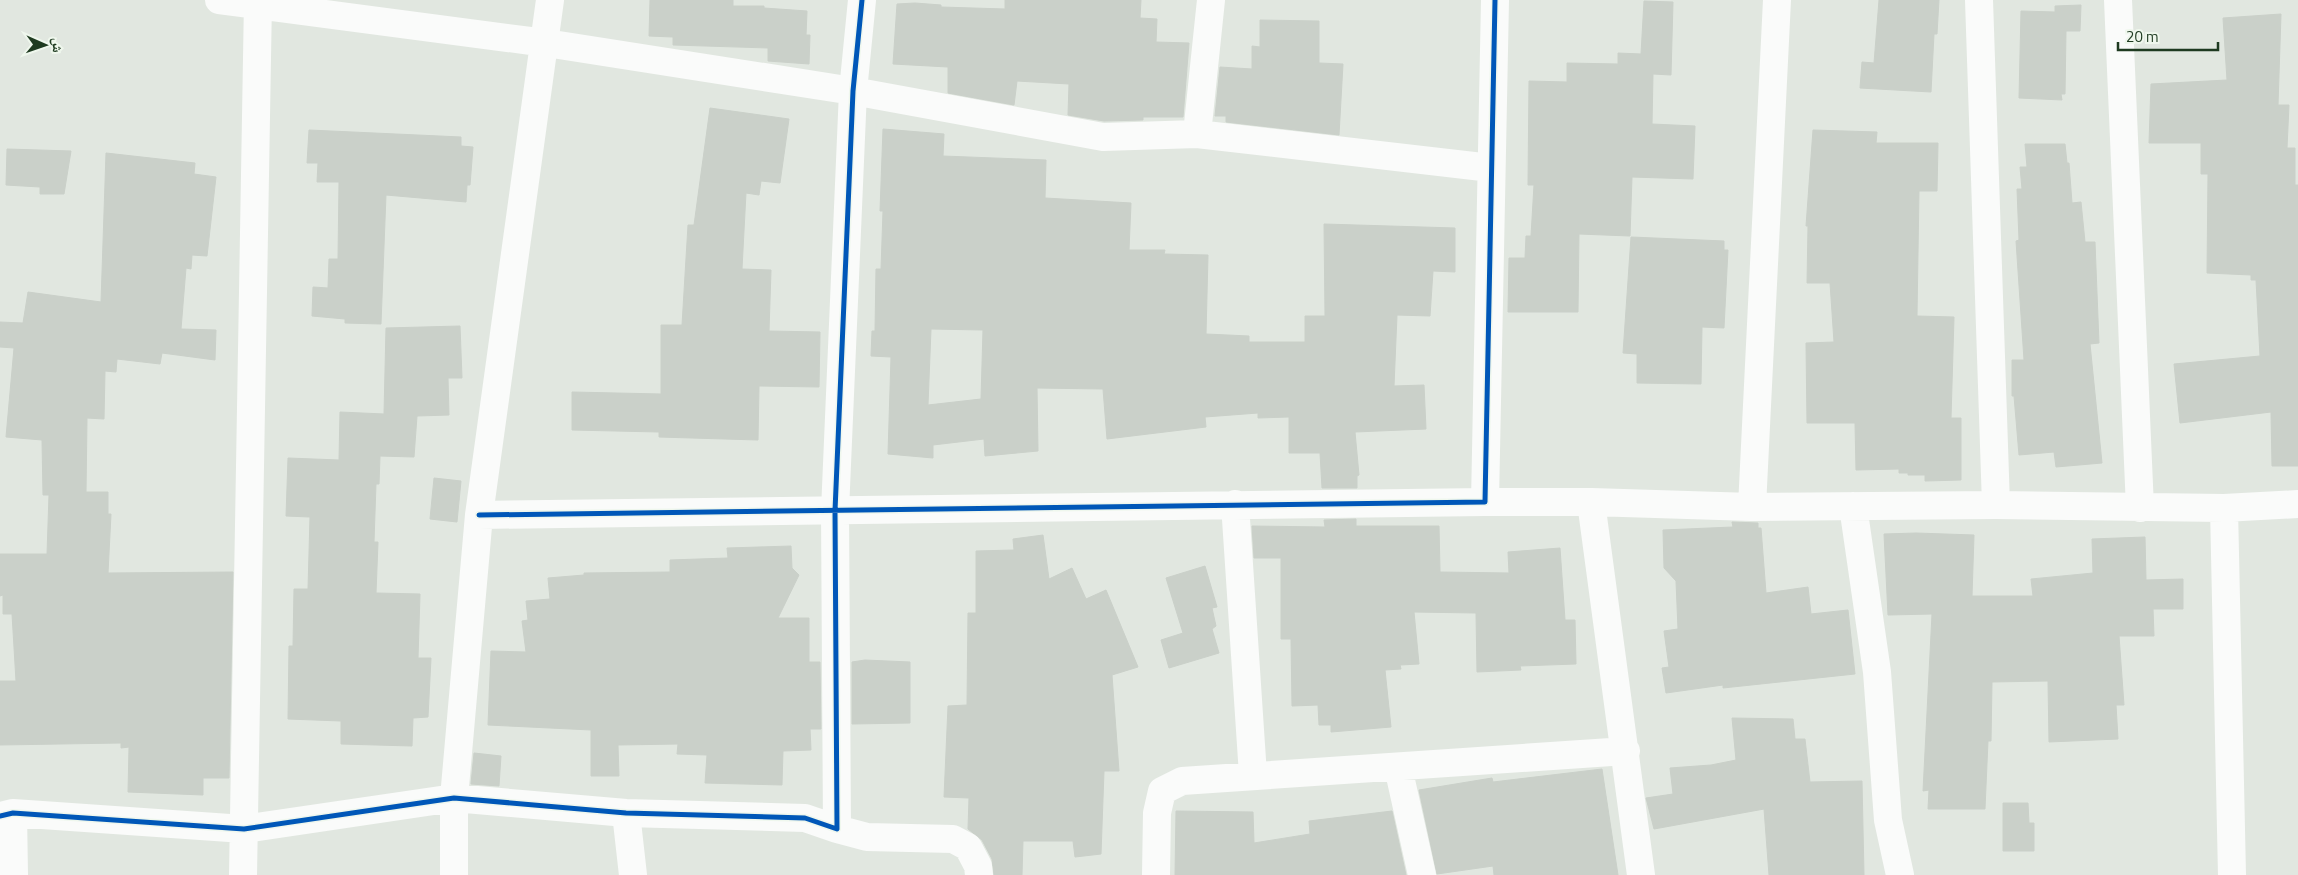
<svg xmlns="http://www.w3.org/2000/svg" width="2298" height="875" font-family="'Titillium Web','Noto Naskh Arabic',sans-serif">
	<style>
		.building { fill: #cad0c9; stroke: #cad0c9; fill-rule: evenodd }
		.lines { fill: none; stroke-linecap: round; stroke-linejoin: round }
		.minor { stroke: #fafbfa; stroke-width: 28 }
		.cycleway-casing { stroke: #eff7ed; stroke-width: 8 }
		.cycleway { stroke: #0057b8; stroke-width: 5 }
	</style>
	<rect width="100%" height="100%" fill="#e1e7e0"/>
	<path class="building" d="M650 0H733V6H764V8L807 11 806 35H810L809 64 768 61V48L673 45V37L649 36Z
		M1005 0H1141L1140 18 1157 19 1156 42 1189 43 1183 117H1143V120L1104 121 1068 115 1069 84 1017 81 1014 105 948 93V67L893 64 897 4 915 3 941 5V7L1005 9Z
		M1879 0H1939L1937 34H1934L1931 92 1860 88 1862 62 1874 63Z
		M1644 1 1673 2 1671 75 1653 74 1652 124 1695 126 1693 179 1632 177 1630 236 1579 234 1578 312H1508L1509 258H1525L1526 236H1531L1534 185H1528L1529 81 1567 82V63L1618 64V53L1641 54Z
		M2081 5 2080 31H2066L2065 94H2061L2062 100 2019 98 2021 11 2055 12V6Z
		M2281 14 2278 105H2289L2287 148H2295V185H2298V466H2272L2271 412 2180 423 2174 364 2260 356 2256 280H2251V275L2207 273 2208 174H2201V143H2149L2151 84 2227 80 2223 18Z
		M1260 20 1319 21V63L1343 64 1339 135 1226 122V116H1215L1220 67 1252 69V46L1260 47Z
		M710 108 789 119 780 183 761 181 759 195 746 193 742 269 771 270 769 331 820 332 819 387 759 386 758 440 659 437V432L572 430V392L661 394V325H682L688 225H694Z
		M883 129 944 134 943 156 1046 160 1045 198 1131 203 1129 250H1165L1164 254 1208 255 1206 334 1249 336V342H1305V316H1325L1324 224 1455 228V272L1433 271 1430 316 1397 315 1394 386 1424 385 1426 429 1355 432 1359 475 1357 476V488H1322L1320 453H1289V417L1258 418V413L1205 417 1206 427 1107 439 1103 389 1037 388 1038 451 985 456 984 439 933 445V458L888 454 891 357 871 356 872 331H875L876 269H881L883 211H880ZM931 329 983 330 981 399 928 405Z
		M309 130 461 137V146L473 147 470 185H467L466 202 386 195 381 324 345 323V319L312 316 313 287 328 288 329 259H338L339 182H317L318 163H307Z
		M1813 130 1877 132 1876 143H1938L1937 191H1919L1917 316 1954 317 1951 418H1961V480L1925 481V475H1908V473H1899V469L1856 470 1855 423H1807L1806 343 1834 342 1830 283H1807L1808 226H1806Z
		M2025 144H2065L2067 163H2069L2072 203 2081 202 2085 242H2095L2099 343 2090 344 2102 463 2056 467 2054 452 2019 455 2014 396H2012V360H2024L2016 241 2019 240 2017 189H2022L2020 167H2027Z
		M7 149 71 151 64 194H40V187L6 185Z
		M106 153 195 163 194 174 216 177 207 256 192 255 191 269 186 268 181 329 216 330 215 360 162 353 160 364 117 359 116 372 105 371 104 419 87 418 86 492H108V514H111L108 573 233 572 229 778H203V795L128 792 129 747 121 748V743L0 745V681H16L12 614H3V595L0 596V554H47L49 495H43L42 440 6 437 14 348 0 347V322L23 323 28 292 101 302Z
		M1631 237 1724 241V250H1728L1724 328 1702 327 1701 384 1637 383V354L1623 353Z
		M460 326 462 378H448L449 415 417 416 414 457 380 456 379 484H376L374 542H378L376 593 420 594 418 658H431L428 717 413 718 412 746 341 744V721L288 719 289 646H293L294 589H308L310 517 286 516 288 458 339 460 340 412 384 414 386 328Z
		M434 478 461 481 457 522 430 519Z
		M1356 519V526H1439L1440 572 1509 573 1508 552 1560 548 1565 620H1575L1576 664 1520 666 1521 670 1477 672 1476 613 1414 612 1419 664 1400 665 1401 669 1385 670 1391 727 1331 732V725H1319L1318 705 1292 706 1291 639H1281V558H1254L1252 526 1325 527 1324 520Z
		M1732 522 1758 523V528H1761L1766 593 1808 587 1811 614 1848 610 1855 674 1723 688V685L1666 693 1662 668 1669 667 1664 631 1678 629 1676 581 1664 568 1663 530 1733 527Z
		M1916 533 1974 535 1972 596H2033L2031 579 2093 573 2092 539 2145 537 2146 580 2183 579V609H2153L2154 636H2119L2124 705H2116L2118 739 2049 742 2048 681 1992 682 1991 741H1988L1985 809H1928L1929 790 1923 791 1932 614 1888 615 1884 534Z
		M1043 535 1049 579 1072 568 1086 599 1106 590 1138 667 1112 675 1119 771H1104L1101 854 1075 857 1073 841H1023L1022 875H994L992 859 982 840 968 829 969 798 944 797 948 706 967 705 968 613H976V551L1014 550 1013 539Z
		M791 546 792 568 799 575 778 618H809V662H820L821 729H810L811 750 783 751 782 785 705 783 707 755 677 754 678 744 618 745 619 776H591V730L488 725 491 651 526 652 522 621 528 620 526 601 550 599 548 578 584 575V573L670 572V560L728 558 727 548Z
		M1205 566 1217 607 1212 608 1216 626 1212 629 1219 653 1169 668 1161 640 1183 633 1166 578Z
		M865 660 910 662V723L852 724V662Z
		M1732 718 1793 719 1795 739H1805L1810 782 1862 781 1864 875H1769L1764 809 1654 829 1646 798 1673 794 1670 768 1711 765 1736 760Z
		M474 753 501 756 499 786 471 784Z
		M1602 769 1618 875H1494L1493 866 1437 874 1419 790 1492 778 1493 782Z
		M2003 803H2028L2029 823H2034V851H2003Z
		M1176 811 1253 812 1254 843 1310 834 1309 821 1392 811 1406 875H1175Z"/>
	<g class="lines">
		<path class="minor" d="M219 0 546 43 853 91 1103 137 1197 134 1491 168
			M1979 0 1996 505
			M2118 0 2140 508
			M1197 134 1211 0
			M1485 502H1591L1752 507 1996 505 2224 508 2298 504
			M1591 502 1641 875
			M1235 504 1253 775
			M1853 506 1877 672 1888 820 1900 875
			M1752 507 1777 0
			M2224 508 2232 875
			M479 515 1485 502 1495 0
			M1398 767 1422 875
			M13 813 14 875
			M626 813 633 875
			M0 816 13 813 244 829 454 798 626 813 805 818 837 829 835 511 853 91 862 0
			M837 829 867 837 953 839 968 847 978 866 979 875
			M243 875 258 0
			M454 875V798L479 515 550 0
			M1156 875 1157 813 1162 791 1182 781 1626 751"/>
		<g class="cycleway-casing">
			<path id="cycleway" d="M479 515 1485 502 1495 0
				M0 816 13 813 244 829 454 798 626 813 805 818 837 829 835 511 853 91 862 0"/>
		</g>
		<use href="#cycleway" class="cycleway"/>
	</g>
	<g transform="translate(45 45) rotate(92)" stroke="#eff7ed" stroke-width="4" paint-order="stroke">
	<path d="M0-4L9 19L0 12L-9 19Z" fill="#1e3a20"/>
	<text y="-8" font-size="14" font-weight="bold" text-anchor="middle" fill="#1e3a20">ش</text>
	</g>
	<path d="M2118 42v8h100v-8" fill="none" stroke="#1e3a20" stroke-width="2.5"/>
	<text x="2126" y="42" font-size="15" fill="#1e3a20" stroke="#eff7ed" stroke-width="4" paint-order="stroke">20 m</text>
</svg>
